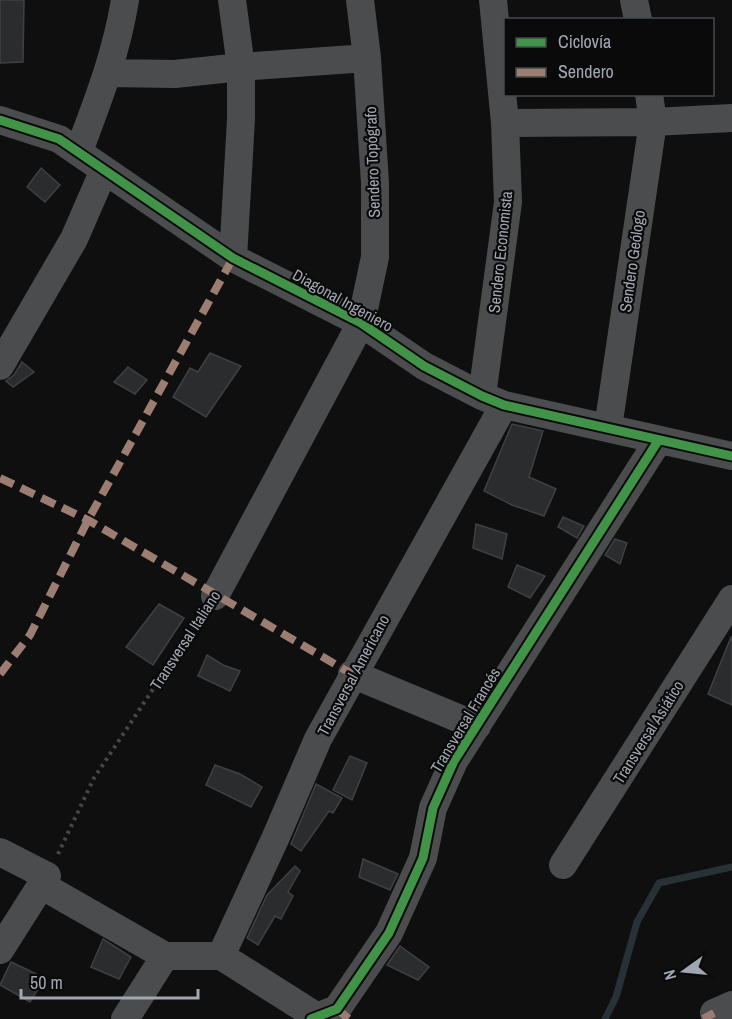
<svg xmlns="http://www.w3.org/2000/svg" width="732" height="1019" font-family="'Archivo Narrow',sans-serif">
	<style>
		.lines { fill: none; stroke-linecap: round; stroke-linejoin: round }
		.stream { stroke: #283136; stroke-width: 7 }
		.building { fill: #2b2c2d; stroke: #3e4043; stroke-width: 1.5 }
		.path { stroke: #45474a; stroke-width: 4; stroke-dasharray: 3 4.5; stroke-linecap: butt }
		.minor { stroke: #4a4c4e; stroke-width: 28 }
		.quiet { stroke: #9b7d72; stroke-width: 8; stroke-dasharray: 15 8; stroke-linecap: butt }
		.cycleway-casing { stroke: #0a0a0b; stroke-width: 13 }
		.cycleway { stroke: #419447; stroke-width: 9 }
		.labels { text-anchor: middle; stroke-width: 4.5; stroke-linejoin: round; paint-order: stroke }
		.street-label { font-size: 16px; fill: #a0a7b0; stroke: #0a0a0b }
	</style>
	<rect width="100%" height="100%" fill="#0f0f10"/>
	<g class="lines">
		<path class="stream" d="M605 1019 616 997 637 922 659 883 732 867"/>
	</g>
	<path class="building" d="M0 0H24L23 62 0 63Z
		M41 168 60 185 45 202 27 187Z
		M210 353 241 366 206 417 173 397 190 368 198 372Z
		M22 362 34 372 13 387 6 381 14 375Z
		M128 367 147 380 135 394 114 382Z
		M512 424 543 431 529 477 556 489 544 516 512 505 484 491Z
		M563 517 584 526 577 538 558 527Z
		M476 524 507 534 502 559 473 548Z
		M615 539 627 543 620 564 605 555Z
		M517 565 545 576 530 598 508 587Z
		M159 604 184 618 153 665 126 647Z
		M731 637H732V705L708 694Z
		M207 655 223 665 240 671 230 691 198 676Z
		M350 756 367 763 352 800 333 790Z
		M215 765 240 774 262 787 251 807 206 785Z
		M316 784 342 798 333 813 329 811 301 851 291 844Z
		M363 859 398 874 390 890 359 877Z
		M295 866 300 871 288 892 293 896 281 919 275 916 258 945 247 938 267 895Z
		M103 939 131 957 119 979 91 967Z
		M400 946 429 967 418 980 387 965Z
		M11 962 45 978 30 1002 0 985Z"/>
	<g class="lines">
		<path class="path" d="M58 854 94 778 201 617"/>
		<path class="minor" d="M232 0 241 67V119L233 258
			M634 0 638 20
			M108 73 175 74 241 67 367 58
			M0 120 59 139 233 258 361 323 424 366 482 396 504 405 732 456
			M505 123 653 122 732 118
			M79 151C98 100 116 55 125 0
			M0 366 74 239 104 170
			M482 396 508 202 505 123 493 0
			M608 428 653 122 649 94
			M215 596 361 323 375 257V183L367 58 360 0
			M352 674 477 726
			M0 852 47 876 0 950
			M563 865 732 599
			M41 885 165 956H221L316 1016
			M221 956 275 839 318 739 504 405
			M714 1013 732 1005
			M125 1019 165 956
			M311 1019 337 1009 389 933 423 858 433 808 454 761 658 441"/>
		<path class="quiet" d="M0 478 88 520 352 674
			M0 674 30 635 88 520 233 258
			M337 1009 349 1019
			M703 1019 714 1013"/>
		<g class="cycleway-casing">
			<path id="cycleway" d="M0 120 59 139 233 258 361 323 424 366 482 396 504 405 732 456
				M311 1019 337 1009 389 933 423 858 433 808 454 761 658 441"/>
		</g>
		<use href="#cycleway" class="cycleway"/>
	</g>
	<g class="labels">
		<g class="street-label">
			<text transform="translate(372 162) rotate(-92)" y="6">Sendero Topógrafo</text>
			<text transform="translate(500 252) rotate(-84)" y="6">Sendero Economista</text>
			<text transform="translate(632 261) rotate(-82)" y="6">Sendero Geólogo</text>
			<text transform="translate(343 300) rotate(29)" y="6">Diagonal Ingeniero</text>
			<text transform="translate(185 640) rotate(-57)" y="6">Transversal Italiano</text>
			<text transform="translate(353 675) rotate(-62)" y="6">Transversal Americano</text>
			<text transform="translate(465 720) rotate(-59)" y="6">Transversal Francés</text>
			<text transform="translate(648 732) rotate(-58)" y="6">Transversal Asiático</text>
		</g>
	</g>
	<rect x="504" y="18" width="210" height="78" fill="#0a0a0b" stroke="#46494d" stroke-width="1.5"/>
	<rect x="516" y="38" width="30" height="9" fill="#419447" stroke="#46494d" stroke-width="1.5"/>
	<text x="558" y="48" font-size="18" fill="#a0a7b0">Ciclovía</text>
	<rect x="516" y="68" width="30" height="9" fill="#9b7d72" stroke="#46494d" stroke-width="1.5"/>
	<text x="558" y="78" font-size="18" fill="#a0a7b0">Sendero</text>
	<g transform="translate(684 971) rotate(255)" stroke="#0a0a0b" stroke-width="4.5" paint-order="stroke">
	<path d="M0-4.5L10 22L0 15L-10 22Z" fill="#a0a7b0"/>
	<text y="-9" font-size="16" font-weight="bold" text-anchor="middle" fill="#a0a7b0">N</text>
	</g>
	<path d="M21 989v9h177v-9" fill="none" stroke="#a0a7b0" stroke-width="3"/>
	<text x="30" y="989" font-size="18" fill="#a0a7b0" stroke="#0a0a0b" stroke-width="4.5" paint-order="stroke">50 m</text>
</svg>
